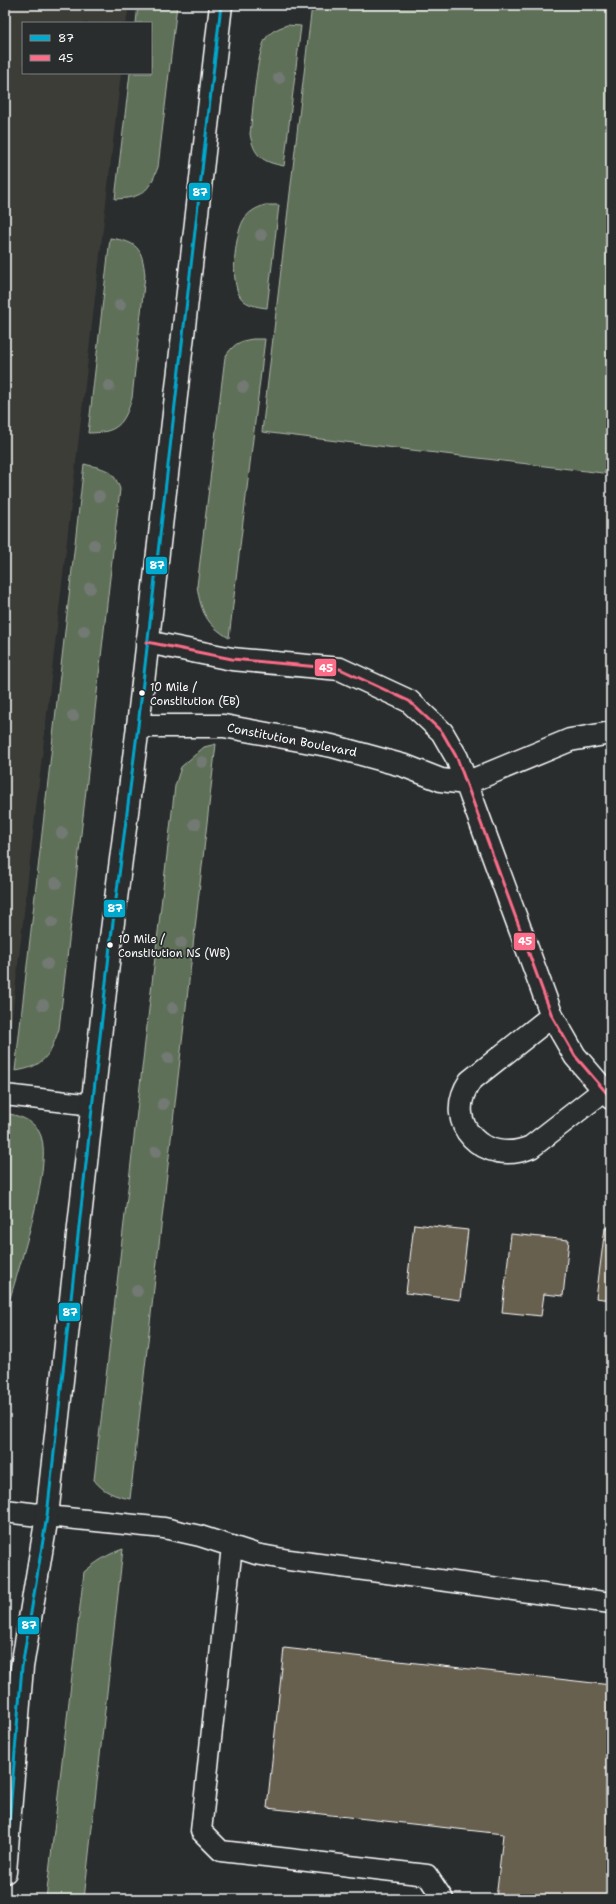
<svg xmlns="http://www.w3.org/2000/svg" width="616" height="1904" font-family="'Shantell Sans',sans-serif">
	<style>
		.built { fill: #3c3c38 }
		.green { fill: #5e6f58; stroke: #aeb7ac }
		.building { fill: #676050; stroke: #fff }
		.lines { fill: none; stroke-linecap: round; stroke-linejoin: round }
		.service-casing { stroke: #fff; stroke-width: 23 }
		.minor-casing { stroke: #fff; stroke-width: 25 }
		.secondary-casing { stroke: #fff; stroke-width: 25 }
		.service { stroke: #2a2d2e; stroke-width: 20 }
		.minor { stroke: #2a2d2e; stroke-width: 22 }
		.secondary { stroke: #2a2d2e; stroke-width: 22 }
		.bus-1-casing { stroke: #2a2d2e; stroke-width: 6 }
		.bus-2-casing { stroke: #2a2d2e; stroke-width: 6 }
		.bus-1 { stroke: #00a9ce; stroke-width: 3 }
		.bus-2 { stroke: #fb6d88; stroke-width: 3 }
		.tree { fill: #737973 }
		.bus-dot { fill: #fff; stroke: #2a2d2e; stroke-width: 1.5 }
		.labels { text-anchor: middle; stroke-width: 3.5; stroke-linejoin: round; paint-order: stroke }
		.bus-label { font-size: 11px; fill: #fff; stroke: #2a2d2e; text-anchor: start }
		.street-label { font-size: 12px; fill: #fff; stroke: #2a2d2e }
		.line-badge { stroke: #2a2d2e; stroke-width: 1.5 }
		.badge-label { font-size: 11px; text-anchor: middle; font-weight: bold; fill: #fff }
	</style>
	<rect width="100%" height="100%" fill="#2a2d2e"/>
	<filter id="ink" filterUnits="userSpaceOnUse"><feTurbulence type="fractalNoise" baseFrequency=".025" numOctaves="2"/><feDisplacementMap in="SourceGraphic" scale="8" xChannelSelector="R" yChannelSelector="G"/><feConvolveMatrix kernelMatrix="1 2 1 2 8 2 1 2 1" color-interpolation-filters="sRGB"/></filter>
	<g filter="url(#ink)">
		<path class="built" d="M5 5H129L126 23H23V73H121L5 1077Z"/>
		<path class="green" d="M138 5H177L158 167C149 192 142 198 115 199L130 73H151V23H136Z
			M312 5H611V474L262 432Z
			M287 25 301 26 284 166C262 162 254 156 250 134 253 112 256 54 266 38 271 31 279 28 287 25Z
			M265 205H279L267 308C259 307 251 306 244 301 228 289 235 236 243 221 248 212 256 208 265 205Z
			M110 238C138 242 142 248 145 275L132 398C124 425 117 433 88 433Z
			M253 339H265L229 638C206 624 201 612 197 586L225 357C233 345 238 341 253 339Z
			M84 464C104 469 113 468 120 489L59 1029C50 1055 44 1067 15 1071Z
			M216 744 130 1499C115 1496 103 1492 94 1480L175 786 181 767 204 747Z
			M10 1114C23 1117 36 1122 41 1136 53 1168 16 1276 6 1312L5 1323V1156Z
			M123 1549 84 1899H46L84 1572C96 1562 108 1554 123 1549Z"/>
		<path class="building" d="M414 1224 468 1230 460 1300 406 1293Z
			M605 1228 611 1229V1300L596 1298Z
			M511 1234 569 1240 563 1296 544 1294 541 1316 502 1312Z
			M284 1648 611 1685V1899H496L503 1834 267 1808Z"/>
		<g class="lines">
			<g class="service-casing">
				<path id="service" d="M5 1095 93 1105
					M47 1516 164 1528 200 1536 256 1554 289 1560 611 1603
					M232 1546 201 1831 221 1851 427 1875 443 1899"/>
			</g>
			<g class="minor-casing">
				<path id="minor" d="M147 642 232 659 340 669 409 701 442 732 457 758 552 1016 575 1056 611 1098
					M138 726H224L332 746 405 766 441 780 466 783 570 740 611 733
					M552 1016 470 1081C441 1124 485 1167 531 1147L603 1091
					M5 1511 47 1516"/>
			</g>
			<g class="secondary-casing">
				<path id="secondary" d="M5 1872 22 1667 47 1516 110 946 138 726 221 5"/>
			</g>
			<use href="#service" class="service"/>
			<use href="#minor" class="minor"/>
			<use href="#secondary" class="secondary"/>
			<g class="bus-1-casing">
				<path id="bus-1" d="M5 1872 22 1667 47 1516 110 946 138 726 221 5"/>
			</g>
			<g class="bus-2-casing">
				<path id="bus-2" d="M147 642 232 659 340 669 409 701 442 732 457 758 552 1016 575 1056 611 1098"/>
			</g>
			<use href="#bus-1" class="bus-1"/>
			<use href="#bus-2" class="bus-2"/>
		</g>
		<g class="tree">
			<circle cx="279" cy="78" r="6"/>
			<circle cx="261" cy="235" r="6"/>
			<circle cx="120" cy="305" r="6"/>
			<circle cx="109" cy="386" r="6"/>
			<circle cx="243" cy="387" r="6"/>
			<circle cx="99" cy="496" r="6"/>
			<circle cx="94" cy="545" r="6"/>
			<circle cx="90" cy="588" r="6"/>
			<circle cx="84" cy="631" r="6"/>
			<circle cx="73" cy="716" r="6"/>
			<circle cx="202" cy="762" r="6"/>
			<circle cx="195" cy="824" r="6"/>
			<circle cx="62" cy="833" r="6"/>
			<circle cx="56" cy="883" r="6"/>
			<circle cx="52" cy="922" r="6"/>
			<circle cx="181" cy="943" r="6"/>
			<circle cx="47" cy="964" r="6"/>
			<circle cx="43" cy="1005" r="6"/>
			<circle cx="173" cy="1008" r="6"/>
			<circle cx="168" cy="1058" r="6"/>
			<circle cx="163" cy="1104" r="6"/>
			<circle cx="156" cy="1152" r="6"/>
			<circle cx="137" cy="1291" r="6"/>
		</g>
	</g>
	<g class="bus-dot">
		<circle cx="142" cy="693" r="3.5"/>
		<circle cx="110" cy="945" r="3.5"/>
	</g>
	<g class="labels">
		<g class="bus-label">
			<text x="150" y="691">10 Mile /<tspan x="150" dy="14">Constitution (EB)</tspan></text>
			<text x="118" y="943">10 Mile /<tspan x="118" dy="14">Constitution NS (WB)</tspan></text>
		</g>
		<g class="street-label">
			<text transform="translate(292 740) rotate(11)" y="4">Constitution Boulevard</text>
		</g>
	</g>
	<g class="line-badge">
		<rect x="188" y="182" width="23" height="19" rx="4" fill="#00a9ce"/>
		<rect x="145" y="556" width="23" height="19" rx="4" fill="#00a9ce"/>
		<rect x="314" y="658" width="23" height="19" rx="4" fill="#fb6d88"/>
		<rect x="103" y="899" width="23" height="19" rx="4" fill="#00a9ce"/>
		<rect x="513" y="932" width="23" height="19" rx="4" fill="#fb6d88"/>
		<rect x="58" y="1302" width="23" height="20" rx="4" fill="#00a9ce"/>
		<rect x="17" y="1616" width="23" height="19" rx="4" fill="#00a9ce"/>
	</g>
	<g class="badge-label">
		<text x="200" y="196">87</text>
		<text x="157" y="569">87</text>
		<text x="326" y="672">45</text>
		<text x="115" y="912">87</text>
		<text x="525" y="945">45</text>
		<text x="70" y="1316">87</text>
		<text x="29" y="1629">87</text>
	</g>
	<rect width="616" height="1904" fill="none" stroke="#2a2d2e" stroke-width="20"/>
	<rect x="10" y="10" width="596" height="1884" fill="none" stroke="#fff" stroke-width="1.5" filter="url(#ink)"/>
	<rect x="22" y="22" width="130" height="52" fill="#2a2d2e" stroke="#7f8182"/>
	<rect x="30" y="35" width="20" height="6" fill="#00a9ce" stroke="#7f8182"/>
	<text x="58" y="42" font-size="12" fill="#ffffff">87</text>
	<rect x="30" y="55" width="20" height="6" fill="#fb6d88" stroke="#7f8182"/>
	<text x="58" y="62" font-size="12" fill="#ffffff">45</text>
</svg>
